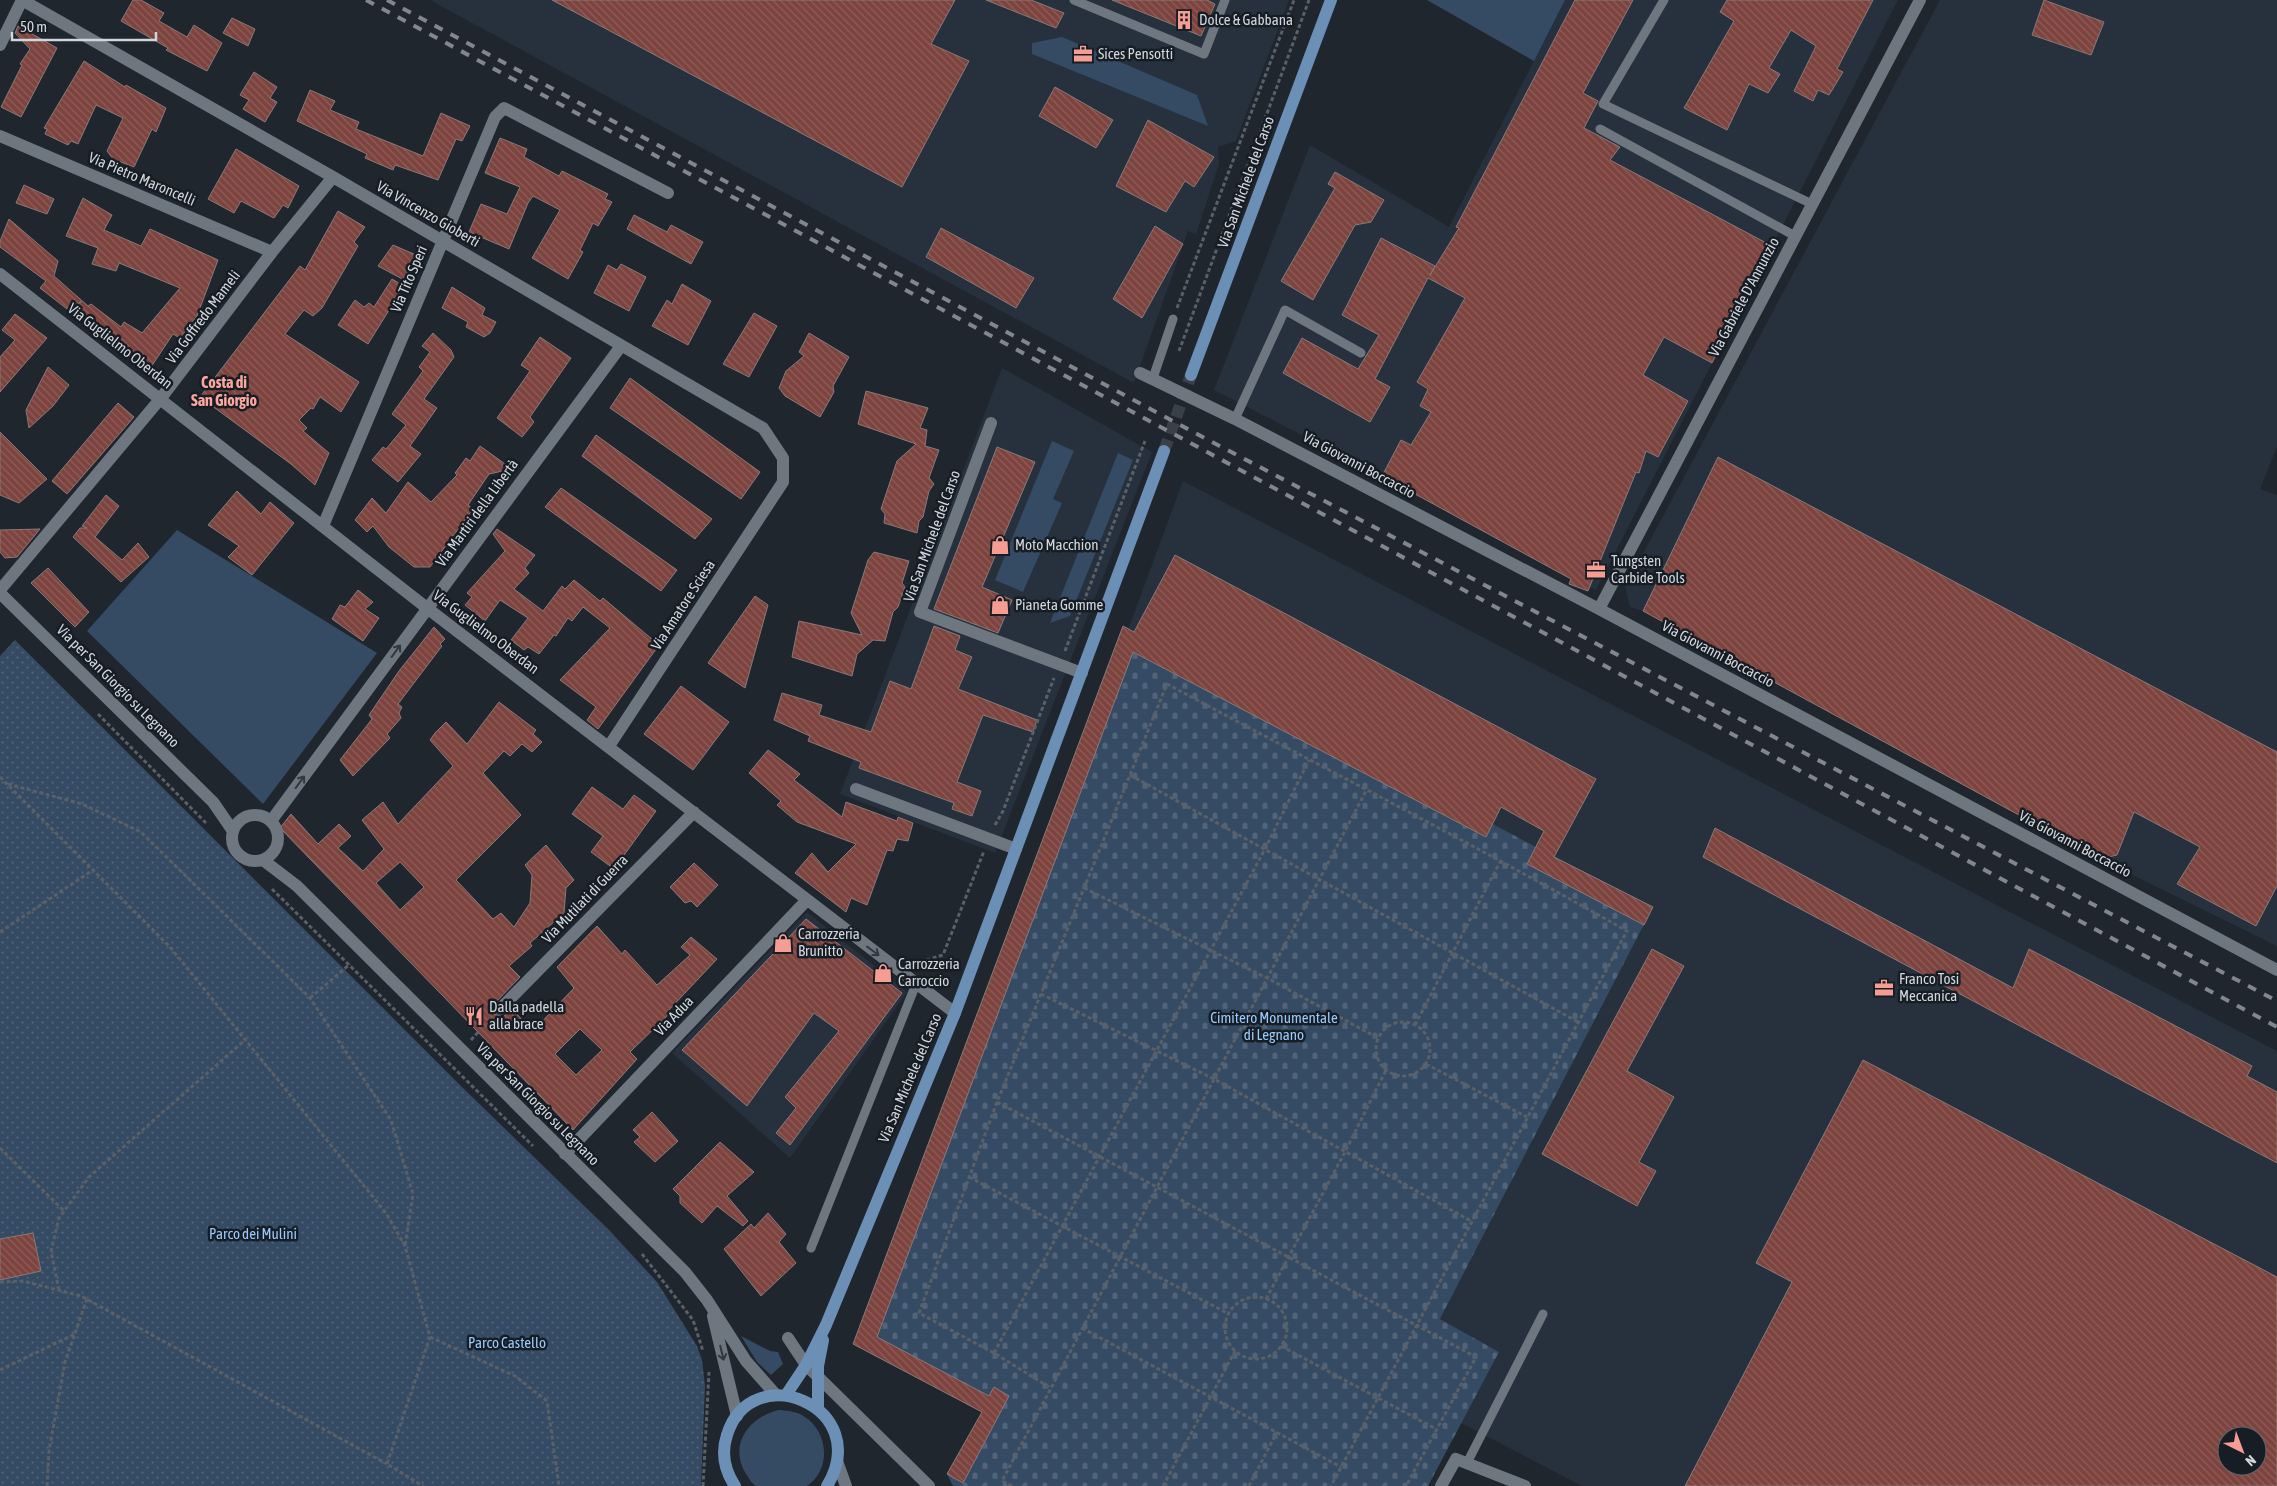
<svg xmlns="http://www.w3.org/2000/svg" width="2277" height="1486" font-family="'Asap Condensed',sans-serif">
	<style>
		.built { fill: #26313d; fill-rule: evenodd }
		.green { fill: #354b63 }
		.cemetery { fill: url(#cemetery-stones) }
		.park { fill: url(#park-dots) }
		.building { fill: url(#building-back-hatch); stroke: #887a78; fill-rule: evenodd }
		.lines { fill: none; stroke-linecap: round; stroke-linejoin: round }
		.primary-tunnel { stroke: #3a4048; stroke-width: 12; stroke-dasharray: 12 6; stroke-linecap: butt }
		.path { stroke: #596067; stroke-width: 3; stroke-dasharray: 4 2.5; stroke-linecap: butt }
		.service { stroke: #6e7780; stroke-width: 9 }
		.pedestrian { stroke: #6e7780; stroke-width: 12 }
		.minor { stroke: #6e7780; stroke-width: 12 }
		.tertiary { stroke: #6e7780; stroke-width: 12 }
		.primary { stroke: #6b8fb5; stroke-width: 12 }
		.rail { stroke: #82878e; stroke-width: 4; stroke-dasharray: 9 9; stroke-linecap: butt }
		.oneway { stroke: #303840 }
		.labels { text-anchor: middle; stroke-width: 5; stroke-linejoin: round; paint-order: stroke }
		.poi-label { font-size: 15px; fill: #d1d6db; stroke: #161d24; text-anchor: start }
		.street-label { font-size: 15px; fill: #d1d6db; stroke: #161d24 }
		.park-label { font-size: 15px; fill: #99c8fc; stroke: #161d24 }
		.neighbourhood-label { font-size: 16px; font-weight: bold; fill: #fba79f; stroke: #161d24 }
	</style>
	<defs>
		<pattern id="cemetery-stones" width="16" height="16" patternUnits="userSpaceOnUse" patternTransform="scale(1.25)"><rect width="16" height="16" fill="#354b63"/><path d="M2 7V4a2 2 0 0 1 4 0v3zM10 15v-3a2 2 0 0 1 4 0v3z" fill="#516479"/></pattern>
		<pattern id="park-dots" width="8" height="8" patternUnits="userSpaceOnUse" patternTransform="scale(1.25)"><rect width="8" height="8" fill="#354b63"/><path d="M2 2h.1M6 6h.1" fill="none" stroke="#516479" stroke-width="1.8" stroke-linecap="round"/></pattern>
		<pattern id="building-back-hatch" width="6" height="6" patternUnits="userSpaceOnUse" patternTransform="scale(1.25)"><rect width="6" height="6" fill="#7d433e"/><path d="M-1 5l2 2M0 0l6 6M5-1l2 2" fill="none" stroke="#8e5d59"/></pattern>
	</defs>
	<rect width="100%" height="100%" fill="#1f262e"/>
	<path class="built" d="M430 0H1289L1236 141 1218 147 1219 164 1196 234 1188 231 1134 383Z
		M1565 0H1898L1596 590 1551 568 1382 476 1214 390 1310 145 1449 227Z
		M1940 0H2277V447L2260 489 2277 495V946L2100 859 1643 611 1630 607 1625 587Z
		M1002 368 1152 452 995 853 840 794Z
		M1183 481 2277 1051V1486H1582L1461 1423 1499 1352 1440 1319 1653 907 1536 847 1123 626 1129 627ZM2227 1436H2257V1466H2227Z
		M807 912 907 992 790 1158 672 1053Z"/>
	<path class="green" d="M1427 0H1565L1534 61Z
		M1062 37 1197 95 1208 126 1032 54V43Z
		M1052 441 1074 451 1053 499 1062 503 1023 592 995 580Z
		M1118 453 1133 460 1070 616 1050 623Z
		M177 530 377 653 263 804 87 631Z
		M741 1336 770 1351 778 1352 783 1364 771 1375 757 1362Z
		M779 1410C788 1411 797 1411 805 1417 828 1432 832 1469 807 1486 797 1486 764 1486 756 1486 752 1484 749 1478 746 1474 728 1445 749 1417 779 1410Z"/>
	<path class="cemetery" d="M1123 626 1536 847 1653 907 1440 1319 1499 1352 1428 1486H953L947 1474 982 1412 853 1344Z"/>
	<path class="park" d="M15 640 464 1089 609 1230 657 1282 697 1346 702 1360 705 1386 701 1486H0V656Z"/>
	<path class="building" d="M133 0H141L164 13 159 21 187 37 194 25 222 43 207 71 166 50 168 48 121 21Z
		M552 0H955L931 44 969 61 902 187Z
		M986 0H1031L1064 13 1056 28Z
		M1112 0H1207L1215 4 1201 36Z
		M1575 0H1633L1583 93 1598 101 1584 128 1620 147 1610 160 1772 246 1712 363 1664 337 1643 375 1688 401 1658 457 1646 451 1639 473 1636 472 1588 591 1569 584 1571 579 1382 476 1401 440 1411 445 1431 412 1420 406 1428 389 1417 382 1465 298 1428 278 1375 379 1390 387 1370 422 1283 373 1302 338 1358 369 1379 335 1342 315 1381 238 1435 266 1430 275 1459 228 1456 227Z
		M1727 0H1873L1837 69 1843 72 1829 95 1818 90 1813 101 1794 91 1816 46 1791 30 1769 68 1780 74 1768 93 1749 84 1727 130 1684 108 1734 21 1720 12Z
		M2044 0 2104 22 2091 55 2032 35Z
		M232 18 255 29 248 46 223 33Z
		M18 26 57 48 21 117 1 107 22 65 20 64 30 49 15 33Z
		M84 61 125 87 126 85 166 108 156 132 152 129 134 167 113 159 107 151 123 118 96 105 78 144 71 141 68 145 45 134 47 129 44 128Z
		M254 72 277 87 270 98 277 102 265 122 243 109 249 100 240 95Z
		M1055 87 1113 120 1096 148 1039 116Z
		M310 90 335 101 330 110 359 122 356 129 423 156 441 113 470 126 462 141 456 139 438 180 395 165 393 170 365 158 367 154 297 121Z
		M1148 120 1214 157 1194 187 1185 181 1166 212 1116 186Z
		M500 138 527 149 524 157 559 176 562 171 608 194 605 199 612 202 598 226 593 223 580 250 583 252 568 279 532 258 560 210 533 196 528 203 509 249 469 232 481 204 507 214 520 187 485 173Z
		M236 149 299 186 288 208 283 205 274 218 241 201 234 213 208 199Z
		M1335 172 1384 200 1371 222 1355 225 1313 300 1281 281 1335 188 1328 184Z
		M24 185 54 199 47 214 16 203Z
		M83 198 112 215 104 230 141 246 150 229 218 260 197 316 180 338 173 334 147 373 74 315 81 301 71 312 40 288 46 281 0 247V241L9 219 58 261 54 276 88 306 91 304 121 327 124 322 142 333 180 288 119 263 116 271 92 264 98 248 66 236Z
		M338 211 365 227 354 242 358 246 322 308 313 316 304 310 285 334 359 382 341 412 320 397 313 409 311 408 299 420 307 428 303 431 329 453 315 485 291 464 200 397 300 266 305 270Z
		M634 215 667 232 671 225 703 242 691 264 627 229Z
		M1155 226 1183 244 1142 318 1113 299Z
		M941 228 1034 278 1016 308 926 257Z
		M393 245 423 258 406 281 378 266Z
		M621 264 646 277 629 311 594 293 608 265 617 270Z
		M392 279 404 286 368 344 338 325 355 300 364 307 369 303 374 307Z
		M682 284 711 301 688 345 652 326 667 300 672 304Z
		M452 287 485 308 482 315 496 322 490 333 484 337 466 327 468 322 442 308Z
		M754 313 777 326 749 377 723 364Z
		M15 314 47 338 0 392V357L15 340 2 330Z
		M433 333 451 350 454 357 424 399 437 408 410 446 421 454 398 482 372 460 383 447 386 449 406 425 392 414 423 371 419 367 430 352 422 346Z
		M809 333 849 357 833 386 834 392 820 417 785 396 779 388 786 371 804 356 799 352Z
		M540 337 571 358 530 417 534 422 522 437 497 418 530 371 521 365Z
		M48 367 69 385 53 406 29 428 26 410Z
		M630 378 760 472 741 499 610 408Z
		M866 391 928 408 920 428 927 430 925 446 939 450 929 478 934 484 929 491 923 517 919 521 917 533 884 523 885 514 881 509 897 461 916 444 858 424Z
		M118 403 134 417 67 494 52 481Z
		M0 432 47 479 19 503 0 495Z
		M596 435 712 519 695 539 582 456Z
		M480 446 512 469 489 474 468 505 473 509 430 567H414L389 547 373 526 367 532 355 520 372 498 386 513 408 482 431 502 457 475 455 473 466 458 470 461Z
		M997 447 1035 462 982 587 1012 600 998 633 934 609Z
		M1718 457 2277 752V886L2256 926 2177 884 2200 847 2134 812 2117 855 2100 859 1643 611Z
		M561 488 677 570 661 591 545 507Z
		M237 491 261 514 270 502 294 523 252 575 228 557 239 546 208 525Z
		M106 495 119 506 95 537 122 560 138 543 149 557 121 582 73 537 80 528H87L82 526Z
		M40 529 17 557 5 558 0 552V530Z
		M497 529 535 555 525 568 529 573 514 589 543 611 562 586 565 589 574 580 600 601 603 598 659 645 598 729 587 720 596 707 560 680 610 628 583 607 572 621 568 618 556 636 554 635 539 654 528 647 524 650 511 640 528 618 500 600 485 621 465 605 472 597 467 593 505 551 493 534Z
		M874 552 909 561 902 583 905 587 898 607 893 612 885 641 873 640 857 654 852 676 792 657 799 621 862 635 851 613 868 560Z
		M1175 555 1596 779 1554 857 1653 907 1644 925 1527 864 1544 831 1501 807 1486 837 1133 652 877 1337 989 1396 994 1387 1009 1396 963 1483 947 1474 982 1412 853 1344 1123 626 1134 632Z
		M48 568 89 612 75 627 31 583Z
		M358 590 373 602 365 609 379 618 363 641 332 619 340 605 345 607Z
		M755 596 768 605 745 688 708 663Z
		M934 626 960 636 955 650 972 657 958 689 1037 720 1033 732 983 715 957 782 981 791 972 816 952 809 954 803 859 768 861 762 808 741 810 736 774 720 782 693 822 705 819 715 871 732 890 681 911 689Z
		M434 627 445 639 440 644 442 646 398 704 402 707 399 713 401 718 387 734 390 738 353 776 340 760 372 719 369 715 399 671Z
		M681 686 729 722 693 770 644 734Z
		M499 702 536 730 533 734 542 742 532 752 522 744 510 756 504 751 483 773 521 815 456 880 493 919 501 913 514 927 530 903 532 875 525 865 546 845 574 880 566 888 564 913 530 943 532 946 509 966 520 977 494 1004 492 1011 494 1014 503 1017 512 1009 533 1031 574 988 557 967 597 926 622 954 625 950 657 985 690 955 681 947 691 937 717 959 667 1012 669 1014 630 1052 637 1059 573 1130 280 828 291 814 318 844 339 824 351 836 338 848 363 871 384 849 362 820 383 802 398 824 453 766 430 740 435 733 446 722 467 744ZM400 862 424 887 400 910 376 883ZM580 1029 602 1050 576 1075 555 1054Z
		M768 750 800 774 794 780 842 817 846 802 897 821 898 817 913 823 908 841 897 839 893 851 887 850 867 905 851 898 846 912 795 873 812 853 828 872 856 844 797 822 777 805 781 801 749 773Z
		M592 787 623 809 634 795 656 811 614 869 591 852 603 836 572 814Z
		M1715 828 2013 988 2029 949 2252 1066 2247 1076 2277 1092V1163L1703 857Z
		M694 863 718 885 697 907 691 901 685 903 670 887Z
		M806 919 902 993 790 1145 776 1133 796 1108 785 1097 839 1031 814 1013 747 1106 682 1050Z
		M1652 949 1684 966 1627 1071 1674 1097 1639 1162 1656 1171 1637 1206 1542 1154Z
		M1863 1060 2277 1277V1486H1685L1792 1282 1756 1263ZM2227 1436H2257V1466H2227Z
		M652 1112 678 1141 655 1162 634 1142 640 1137 633 1130Z
		M720 1142 754 1172 727 1196 748 1221 743 1226 717 1206 702 1223 680 1203V1196L673 1189Z
		M768 1213 786 1234 779 1242 796 1263 761 1296 724 1249 751 1224 754 1228Z
		M33 1233 41 1271 0 1280V1239Z"/>
	<g class="lines">
		<path class="primary-tunnel" d="M1164 451 1191 375"/>
		<path class="path" d="M1177 308 1294 0
			M1179 351 1309 0
			M1065 651 1145 441
			M98 714 206 823
			M1130 775 1578 1022
			M0 777 170 947 386 1213 405 1246 430 1337 387 1464 423 1486
			M8 784 82 804 141 832 310 998 391 1120 413 1194 405 1246
			M995 825 1003 811 1054 678
			M230 846 249 865
			M1084 888 1267 978 1378 1038
			M272 889 533 1146
			M0 932 93 870
			M914 964 943 955 984 851
			M1041 994 1214 1079 1471 1221
			M310 998 350 964
			M1376 1049a27 27 0 1 1 54 0a27 27 0 1 1-54 0Z
			M1415 1025 1501 860
			M471 1040 479 1031
			M1426 1064 1527 1117
			M997 1102 1476 1357 1406 1486
			M0 1148 64 1211
			M969 1177 1229 1314
			M642 1254 693 1320 703 1351
			M0 1282 23 1281 81 1296 387 1464
			M59 1290 51 1251 59 1218 89 1177 245 1040
			M1225 1328a31 31 0 1 1 62 0a31 31 0 1 1-62 0Z
			M1266 1299 1345 1152 1386 1070
			M1082 1328 1341 1467
			M430 1337 515 1376 547 1401 559 1486
			M1281 1346 1436 1429
			M994 1353 1265 849 1309 760
			M0 1370 75 1334
			M1049 1387 994 1353 919 1313 997 1102 1167 684C1320 766 1475 845 1627 931L1331 1486
			M47 1486 49 1451 65 1362 87 1299
			M703 1486 709 1372
			M1012 1486 1002 1481 1366 791
			M1163 1486 1235 1351
			M1249 1486 1277 1432"/>
		<path class="service" d="M1074 0 1204 54 1225 0
			M1664 0 1603 104 1812 204
			M1600 129 1795 236
			M1153 378 1173 319
			M1235 419 1285 310 1361 353
			M811 1248 916 984
			M1467 1463 1543 1314"/>
		<path class="pedestrian" d="M788 1338 806 1365 929 1486"/>
		<path class="minor" d="M22 0 333 177 763 428 783 458V482L609 746
			M0 45 22 0
			M0 136 272 252
			M0 274 427 608 955 1013
			M1140 373 1235 419 1599 609 2277 970
			M991 423 920 612 1082 673
			M323 526 495 117 504 108 668 193
			M0 590 161 398 272 252 333 177
			M1599 609 1920 0
			M856 789 1016 849
			M271 821 621 346
			M500 1009 694 812
			M565 1154 806 901
			M1441 1486 1456 1459 1525 1486"/>
		<path class="tertiary" d="M0 593 213 802 233 831
			M232 838a23 23 0 1 1 46 0a23 23 0 1 1-46 0Z
			M263 860 297 886 685 1272 707 1300 746 1361 776 1395
			M713 1316 737 1416
			M837 1461 846 1486"/>
		<path class="primary" d="M1191 375 1331 0
			M786 1395 806 1365 826 1325 955 1013 1164 451
			M818 1408V1366L823 1340
			M735 1486C725 1471 721 1453 727 1435 751 1356 875 1407 827 1486"/>
		<path class="rail" d="M366 0 2277 1027
			M387 0 1195 433 2277 1001"/>
	</g>
	<defs><path id="oneway-shaft" d="M-6 0H5M1.5-3L5.5 0L1.5 3" fill="none" stroke-width="1.6" stroke-linecap="round" stroke-linejoin="round" transform="scale(1.25)"/></defs>
	<g class="oneway">
		<use href="#oneway-shaft" transform="translate(396 651) rotate(-54)"/>
		<use href="#oneway-shaft" transform="translate(300 782) rotate(-54)"/>
		<use href="#oneway-shaft" transform="translate(873 951) rotate(37)"/>
		<use href="#oneway-shaft" transform="translate(722 1353) rotate(76)"/>
	</g>
	<defs>
		<g id="building-bare" transform="scale(1.5)"><path d="M-4-6H4V6H1V3H-1V6H-4ZM-2.5-4.3h1.7v1.8h-1.7ZM.8-4.3h1.7v1.8H.8ZM-2.5-1h1.7V.8h-1.7ZM.8-1h1.7V.8H.8Z" fill="#f59c93" stroke="#161d24" stroke-width="2.5" paint-order="stroke"/></g>
		<g id="office-bare" transform="scale(1.5)"><path d="M-6-3h4V-5.5h4V-3h4V5H-6ZM-1-4.5V-3h2v-1.5ZM-6 0V1H6V0Z" fill="#f59c93" stroke="#161d24" stroke-width="2.5" paint-order="stroke"/></g>
		<g id="shop-bare" transform="scale(1.5)"><path d="M-5-2.5h2.3a2.7 3.5 0 0 1 5.4 0H5L5.5 6h-11ZM-1.5-2.5h3a1.5 2.3 0 0 0-3 0Z" fill="#f59c93" stroke="#161d24" stroke-width="2.5" paint-order="stroke"/></g>
		<g id="restaurant-bare" transform="scale(1.5)"><path d="M-5-6h1v4h1v-4h1v4h1v-4h1v5L-1.5 .5V6h-2V.5L-5-1ZM5-6V6H3V1.5H1.5Q1.5-4 5-6Z" fill="#f59c93" stroke="#161d24" stroke-width="2.5" paint-order="stroke"/></g>
	</defs>
	<g fill-rule="evenodd">
		<use href="#building-bare" x="1184" y="20"/>
		<use href="#office-bare" x="1083" y="54"/>
		<use href="#shop-bare" x="1000" y="545"/>
		<use href="#office-bare" x="1596" y="570"/>
		<use href="#shop-bare" x="1000" y="605"/>
		<use href="#shop-bare" x="783" y="943"/>
		<use href="#shop-bare" x="883" y="973"/>
		<use href="#office-bare" x="1884" y="988"/>
		<use href="#restaurant-bare" x="474" y="1016"/>
	</g>
	<g class="labels">
		<g class="poi-label">
			<text x="1199" y="25">Dolce &amp; Gabbana</text>
			<text x="1098" y="59">Sices Pensotti</text>
			<text x="1015" y="550">Moto Macchion</text>
			<text x="1611" y="566">Tungsten<tspan x="1611" dy="17">Carbide Tools</tspan></text>
			<text x="1015" y="610">Pianeta Gomme</text>
			<text x="798" y="939">Carrozzeria<tspan x="798" dy="17">Brunitto</tspan></text>
			<text x="898" y="969">Carrozzeria<tspan x="898" dy="17">Carroccio</tspan></text>
			<text x="1899" y="984">Franco Tosi<tspan x="1899" dy="17">Meccanica</tspan></text>
			<text x="489" y="1012">Dalla padella<tspan x="489" dy="17">alla brace</tspan></text>
		</g>
		<g class="street-label">
			<text transform="translate(142 179) rotate(23)" y="5">Via Pietro Maroncelli</text>
			<text transform="translate(1246 182) rotate(-70)" y="5">Via San Michele del Carso</text>
			<text transform="translate(428 214) rotate(30)" y="5">Via Vincenzo Gioberti</text>
			<text transform="translate(409 279) rotate(-67)" y="5">Via Tito Speri</text>
			<text transform="translate(1744 297) rotate(-62)" y="5">Via Gabriele D'Annunzio</text>
			<text transform="translate(203 317) rotate(-53)" y="5">Via Goffredo Mameli</text>
			<text transform="translate(120 346) rotate(38)" y="5">Via Guglielmo Oberdan</text>
			<text transform="translate(1359 465) rotate(28)" y="5">Via Giovanni Boccaccio</text>
			<text transform="translate(477 513) rotate(-54)" y="5">Via Martiri della Libertà</text>
			<text transform="translate(932 536) rotate(-70)" y="5">Via San Michele del Carso</text>
			<text transform="translate(683 605) rotate(-57)" y="5">Via Amatore Sciesa</text>
			<text transform="translate(486 632) rotate(37)" y="5">Via Guglielmo Oberdan</text>
			<text transform="translate(1718 654) rotate(28)" y="5">Via Giovanni Boccaccio</text>
			<text transform="translate(118 686) rotate(45)" y="5">Via per San Giorgio su Legnano</text>
			<text transform="translate(2075 844) rotate(28)" y="5">Via Giovanni Boccaccio</text>
			<text transform="translate(585 899) rotate(-46)" y="5">Via Mutilati di Guerra</text>
			<text transform="translate(674 1016) rotate(-46)" y="5">Via Adua</text>
			<text transform="translate(910 1078) rotate(-67)" y="5">Via San Michele del Carso</text>
			<text transform="translate(538 1104) rotate(45)" y="5">Via per San Giorgio su Legnano</text>
		</g>
		<g class="park-label">
			<text x="1274" y="1023">Cimitero Monumentale<tspan x="1274" dy="17">di Legnano</tspan></text>
			<text x="253" y="1239">Parco dei Mulini</text>
			<text x="507" y="1348">Parco Castello</text>
		</g>
		<g class="neighbourhood-label">
			<text x="224" y="388">Costa di<tspan x="224" dy="18">San Giorgio</tspan></text>
		</g>
	</g>
	<g transform="translate(2242 1451) rotate(138)"><circle r="24" fill="#161d24" stroke="#61676d"/>
	<path d="M0-4L9 19L0 12L-9 19Z" fill="#f59c93"/>
	<text y="-8" font-size="14" font-weight="bold" text-anchor="middle" fill="#d1d6db">N</text>
	</g>
	<path d="M12 32v8h144v-8" fill="none" stroke="#d1d6db" stroke-width="2.5"/>
	<text x="20" y="32" font-size="15" fill="#d1d6db" stroke="#161d24" stroke-width="4" paint-order="stroke">50 m</text>
</svg>
